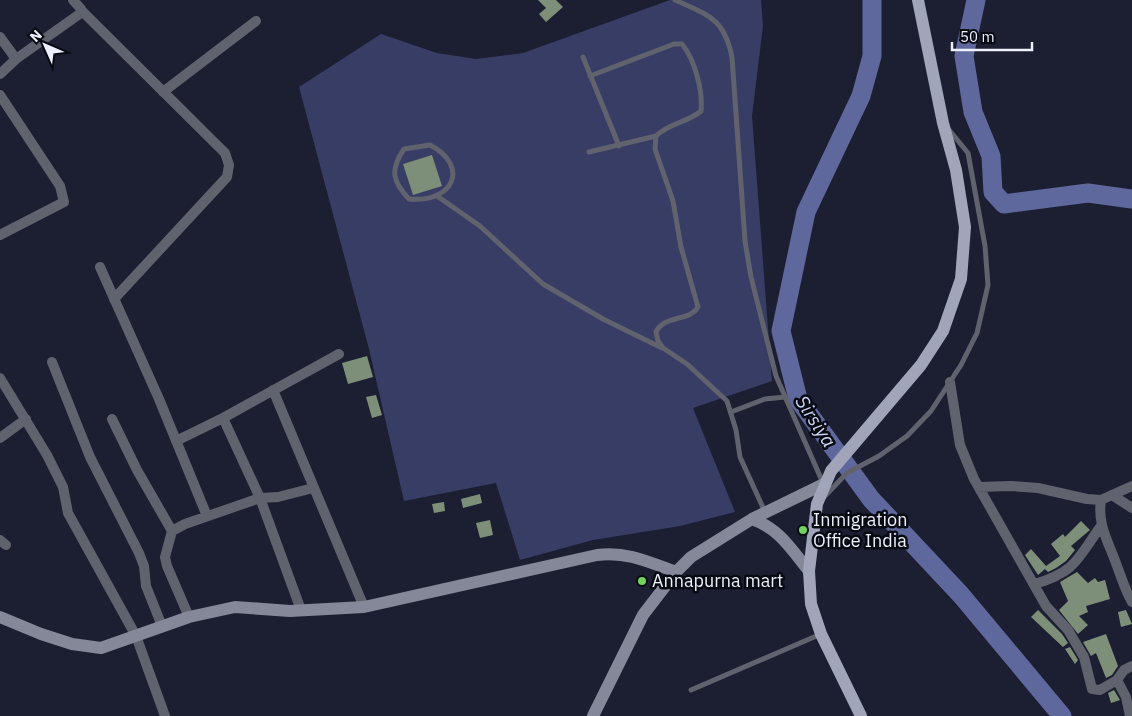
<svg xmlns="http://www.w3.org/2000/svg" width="1132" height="716" font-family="'IBM Plex Sans',sans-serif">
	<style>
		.green { fill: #373d64 }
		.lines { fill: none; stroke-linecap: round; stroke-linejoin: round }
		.river { stroke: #5e689d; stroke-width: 19 }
		.building { fill: #7d8e79 }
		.lane { stroke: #60636d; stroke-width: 5 }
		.street { stroke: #60636d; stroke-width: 10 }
		.secondary { stroke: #848898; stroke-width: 12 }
		.primary { stroke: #a0a5ba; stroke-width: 12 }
		.poi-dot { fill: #71d25e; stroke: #080a12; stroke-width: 2 }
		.labels { text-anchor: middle; stroke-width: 5; stroke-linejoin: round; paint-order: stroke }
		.poi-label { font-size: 18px; fill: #edf0fd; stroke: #080a12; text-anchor: start }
		.water-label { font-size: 19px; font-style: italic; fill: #ced5f6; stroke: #080a12 }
	</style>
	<rect width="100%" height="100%" fill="#1c1f32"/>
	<path class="green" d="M670 0H761L763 26 752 116 772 381 693 408 735 512 680 526 593 540 520 560 496 483 404 501 369 349 299 87 381 34 437 53 476 59 523 53Z"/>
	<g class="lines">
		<path class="river" d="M872 0V56L861 96 806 212 781 331 798 399 871 499 961 595 1062 716
			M976 0 964 56 973 112 991 156 993 192 1004 204 1088 193 1132 199"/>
	</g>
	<path class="building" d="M538 0H556L563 7 546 22 539 14 546 8Z
		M432 155 442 186 413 195 403 164Z
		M367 356 373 377 348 384 342 363Z
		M376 395 382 415 372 418 366 397Z
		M480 494 482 503 463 508 461 499Z
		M444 502 445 511 434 513 432 504Z
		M490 520 493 535 480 538 476 523Z
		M1081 521 1090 530 1071 546 1075 550 1066 561 1056 568 1048 572 1045 569 1038 575 1025 555 1031 549 1046 566 1060 556 1051 544 1063 534 1065 537Z
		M1077 572 1088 583 1095 578 1098 582 1105 580 1110 599 1086 606 1088 612 1079 616 1088 625 1078 634 1059 610 1068 601 1060 582Z
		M1038 610 1062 634 1068 643 1063 647 1031 617Z
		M1126 610 1132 624 1121 627 1118 612Z
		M1106 634 1118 666 1112 675 1106 678 1096 653 1091 656 1083 642Z
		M1070 647 1078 660 1075 664 1065 649Z
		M1114 690 1120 700 1111 703 1108 693Z"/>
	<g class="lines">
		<path class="lane" d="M675 0C708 15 724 18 732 57L745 241 751 277 776 376 823 483
			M583 57 619 146
			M590 76 674 44H682C695 60 703 91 701 111 687 123 669 123 656 136L655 149 673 201 681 247 698 307C691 321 664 315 656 332L658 341 663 348 687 364 727 401 736 430 740 457 765 512
			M430 145C470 166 454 203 409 199 392 181 390 170 404 149Z
			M589 152 656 136
			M437 196 480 226 543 284 603 319 662 348
			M731 412 765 399 785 397
			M825 496 847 473 879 456 907 436 931 411 961 365 977 333 988 285 985 246 968 153 950 131
			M691 690 821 634"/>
		<path class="street" d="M82 11 225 153 229 165 227 177 114 299
			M0 37 16 59
			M0 74 16 59 81 13V9L73 0
			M163 92 256 21
			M0 95 60 186 64 202 0 235
			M100 267 159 399 207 516
			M52 362 90 457 139 553 144 566 146 586 162 626
			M0 378 47 455 63 487 68 513 136 636 165 716
			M950 382 960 445 974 479 1046 606 1068 630 1084 657 1092 689 1100 690 1117 680
			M273 390 364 607
			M112 419 137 470 172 531 185 524 260 498 278 497 313 488
			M0 438 26 419
			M176 441 223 418
			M979 487 1011 486 1038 488 1087 499 1101 500 1132 486
			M1112 495 1132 508
			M1101 500C1097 525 1109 543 1117 566 1122 579 1125 590 1132 602
			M172 531 165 557 167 566 189 617
			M0 540 6 545
			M1035 584C1077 571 1077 559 1101 526
			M301 610 260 498 223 418 339 354
			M1130 716 1126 697 1117 680 1124 670 1132 666"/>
		<path class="secondary" d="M752 519 824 484
			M0 617 41 634 72 644 101 648 189 617 235 607 290 611 364 607 597 555C626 551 649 562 676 572
			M593 716 643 615 676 572 691 557 752 519C780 529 791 549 809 571"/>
		<path class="primary" d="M861 716 821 634 811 604 809 571 817 504 831 471 921 365 943 331 961 279 965 227 956 170 943 123 918 0"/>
	</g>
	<g class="poi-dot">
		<circle cx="803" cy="530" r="5"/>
		<circle cx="642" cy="581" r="5"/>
	</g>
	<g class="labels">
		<g class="poi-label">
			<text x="813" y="526">Inmigration<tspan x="813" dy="21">Office India</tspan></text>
			<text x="652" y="587">Annapurna mart</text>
		</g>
		<g class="water-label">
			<text transform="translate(816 421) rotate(57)" y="7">Sirsiya</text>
		</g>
	</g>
	<g transform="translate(45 45) rotate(315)" stroke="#080a12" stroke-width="4" paint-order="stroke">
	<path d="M0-4L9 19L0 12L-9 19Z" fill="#edf0fd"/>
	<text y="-8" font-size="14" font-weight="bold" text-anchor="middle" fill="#edf0fd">N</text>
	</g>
	<path d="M952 42v8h80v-8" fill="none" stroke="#edf0fd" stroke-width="2.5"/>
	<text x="960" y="42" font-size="15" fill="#edf0fd" stroke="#080a12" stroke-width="4" paint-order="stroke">50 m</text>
</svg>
